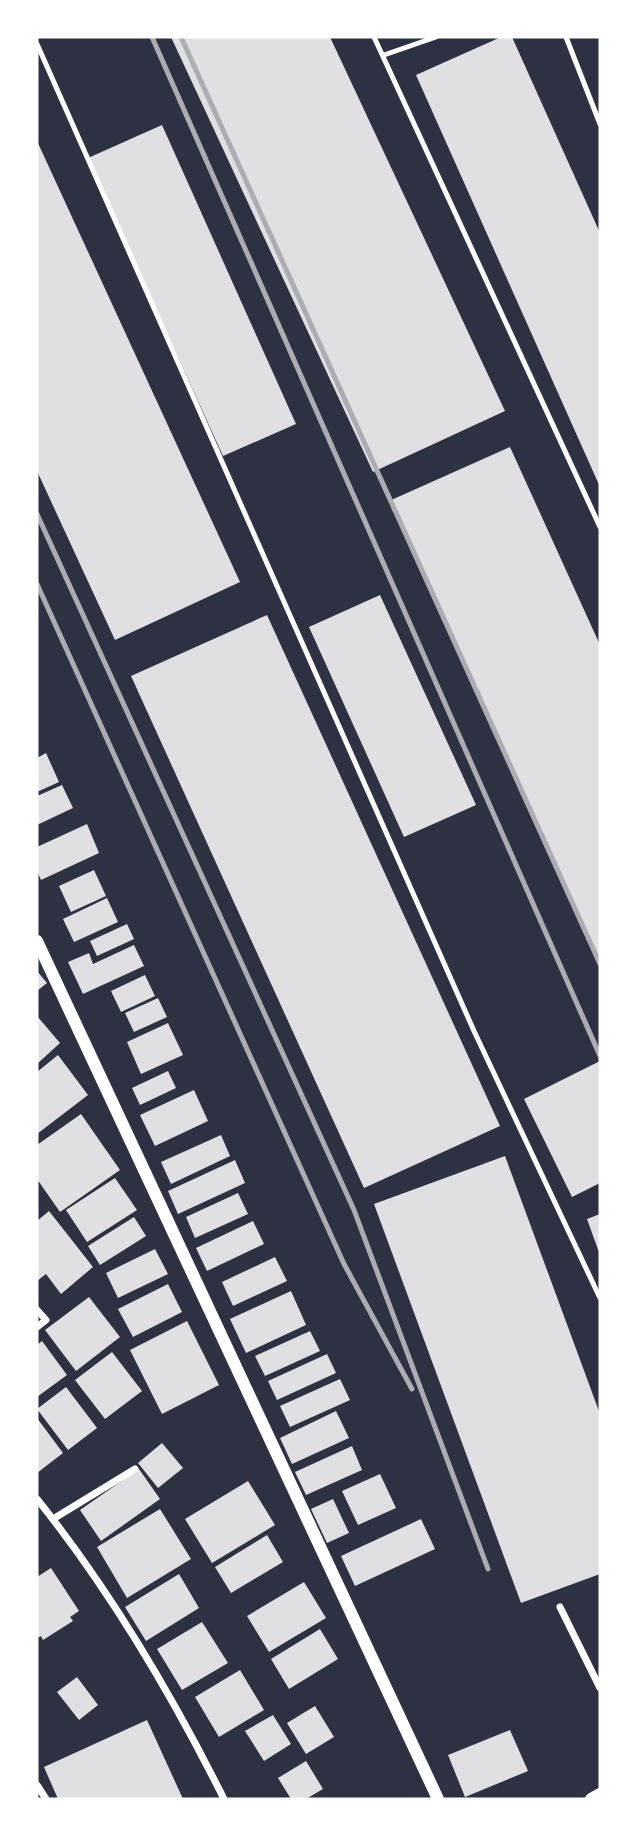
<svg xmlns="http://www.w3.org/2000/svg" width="637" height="1836" font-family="'Archivo Narrow',sans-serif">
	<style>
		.building { fill: #e0e0e3 }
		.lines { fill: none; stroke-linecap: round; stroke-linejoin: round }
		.service { stroke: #fff; stroke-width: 5 }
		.minor { stroke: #fff; stroke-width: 7 }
		.tertiary { stroke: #fff; stroke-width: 12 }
		.rail { stroke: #abadb3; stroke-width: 5 }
	</style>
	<rect width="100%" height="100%" fill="#2d3142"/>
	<path class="building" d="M171 37H330L505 411 373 472Z
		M501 37H512L600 233V487L416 75Z
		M162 125 296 424 223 456 88 158Z
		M37 141 240 582 115 640 37 471Z
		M510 447 600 645V965L389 501Z
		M380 595 476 805 404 837 309 627Z
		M267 615 500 1126 364 1188 131 676Z
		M46 753 59 782 37 792V758Z
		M62 785 73 808 37 825V796Z
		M87 824 99 853 41 880 37 871V847Z
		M94 870 106 896 71 912 59 886Z
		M107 898 118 922 74 942 63 919Z
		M127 924 134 939 97 956 90 941Z
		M134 945 144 966 83 994 68 962 89 953 93 964Z
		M37 971 47 983 37 991Z
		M145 975 155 996 121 1012 111 991Z
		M158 998 167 1017 134 1032 125 1013Z
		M37 1016 60 1043 37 1064Z
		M168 1023 183 1055 141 1074 127 1042Z
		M58 1055 88 1095 37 1134V1072Z
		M600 1061V1183L572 1197 524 1099Z
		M168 1071 176 1088 140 1105 132 1088Z
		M194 1090 208 1121 155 1146 140 1115Z
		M81 1114 120 1170 60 1212 37 1179V1145Z
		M221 1135 230 1156 171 1184 161 1162Z
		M505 1156 600 1414V1574L521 1603 374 1204Z
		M235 1160 245 1183 178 1214 168 1191Z
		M115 1178 137 1210 87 1242 66 1210Z
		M238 1193 248 1214 195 1238 186 1217Z
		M49 1211 93 1267 61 1294 46 1274 37 1281V1221Z
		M600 1214V1255L587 1219Z
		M134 1217 146 1236 100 1265 88 1246Z
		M253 1221 264 1244 207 1271 196 1248Z
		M155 1249 168 1274 118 1298 106 1273Z
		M275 1257 287 1281 233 1306 222 1282Z
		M168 1284 182 1312 133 1337 118 1309Z
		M291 1291 306 1325 246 1353 230 1319Z
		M89 1297 120 1337 76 1371 45 1330Z
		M187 1321 219 1385 162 1414 130 1350Z
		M310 1331 320 1351 265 1376 255 1356Z
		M42 1341 67 1375 37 1397V1345Z
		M112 1352 142 1391 105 1419 75 1380Z
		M327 1354 336 1373 277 1400 268 1381Z
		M340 1379 350 1400 290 1427 280 1406Z
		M66 1387 97 1428 68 1450 37 1409Z
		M336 1411 349 1438 292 1464 280 1438Z
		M37 1418 63 1453 37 1473Z
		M162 1443 183 1468 158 1488 138 1463Z
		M352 1446 362 1470 306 1495 295 1472Z
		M139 1469 160 1499 101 1541 80 1510Z
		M380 1474 396 1508 358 1525 342 1491Z
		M248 1481 275 1525 212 1563 185 1519Z
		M333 1499 349 1533 327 1543 311 1509Z
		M160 1509 191 1559 127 1598 97 1547Z
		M421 1519 435 1549 355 1586 341 1556Z
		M267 1535 283 1562 231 1593 215 1567Z
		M51 1568 79 1611 70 1617 73 1621 43 1640 41 1636 37 1638V1577Z
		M179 1574 199 1608 146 1641 125 1607Z
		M304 1582 326 1618 269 1652 247 1616Z
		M202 1622 228 1663 182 1690 157 1649Z
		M320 1629 338 1659 289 1689 271 1659Z
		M240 1670 264 1710 219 1737 195 1697Z
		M77 1677 98 1705 79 1720 57 1692Z
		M315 1706 334 1737 306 1754 287 1723Z
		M273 1715 291 1744 264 1761 245 1731Z
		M147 1720 183 1799H58L44 1767Z
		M510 1730 528 1771 465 1797 448 1755Z
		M306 1761 323 1789 306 1799H291L278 1778Z"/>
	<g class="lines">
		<path class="service" d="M374 37 600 527
			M566 37 600 124
			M37 44 474 1031 600 1298
			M384 55 436 37"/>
		<path class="minor" d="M37 1310 46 1320 37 1327
			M37 1499C110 1590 172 1695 224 1799
			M53 1519 135 1469
			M560 1607 600 1688
			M37 1785 46 1799"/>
		<path class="tertiary" d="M37 941 438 1799
			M591 1799 600 1794"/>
		<path class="rail" d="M152 37 600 1056
			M181 37 600 964
			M37 514 354 1210 488 1569
			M37 584 344 1264 412 1389"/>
	</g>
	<rect width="637" height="1836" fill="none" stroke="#ffffff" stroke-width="77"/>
</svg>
